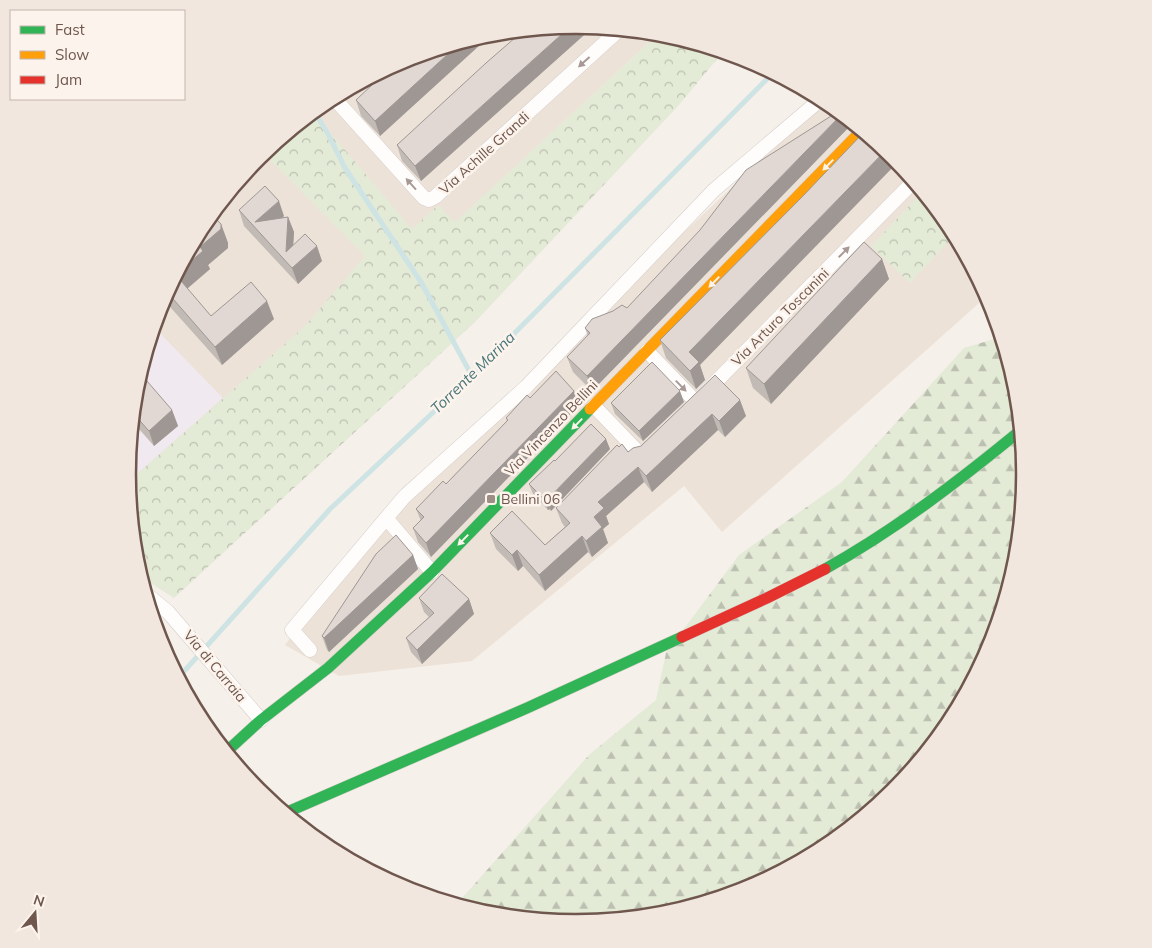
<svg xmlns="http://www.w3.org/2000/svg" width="1152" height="948" font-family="Mulish,sans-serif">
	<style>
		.residential { fill: #ede2d8 }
		.education { fill: #f1e9f0 }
		.forest { fill: url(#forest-firs) }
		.park { fill: url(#park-crowns) }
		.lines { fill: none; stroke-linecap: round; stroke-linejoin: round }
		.stream { stroke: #cee3e3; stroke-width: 5 }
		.street-casing { stroke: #d4cdc9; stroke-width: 15 }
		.fast-casing { stroke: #d4ccc7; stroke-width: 12 }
		.slow-casing { stroke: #d4ccc7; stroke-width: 12 }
		.jam-casing { stroke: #d4ccc7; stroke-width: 12 }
		.street { stroke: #fefdfc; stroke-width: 14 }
		.fast { stroke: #30b455; stroke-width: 11 }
		.slow { stroke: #ff9f0a; stroke-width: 11 }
		.jam { stroke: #e5322d; stroke-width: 11 }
		.wall { fill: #c2bab5 }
		.shaded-wall { fill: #9e9794 }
		.building { fill: #e1d8d3; stroke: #9e9794 }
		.oneway { fill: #a89994 }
		.oneway2 { fill: #fcf4ec }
		.poi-dot { fill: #9e8d85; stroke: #fcf4ec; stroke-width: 2 }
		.labels { text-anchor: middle; stroke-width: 5; stroke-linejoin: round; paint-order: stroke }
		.street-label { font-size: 14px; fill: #6f574e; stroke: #fcf4ec }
		.poi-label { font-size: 14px; fill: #6f574e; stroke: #fcf4ec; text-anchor: start }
		.water-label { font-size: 15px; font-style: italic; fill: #477579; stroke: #fcf4ec }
		.rim { fill: none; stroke: #6f574e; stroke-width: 2.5 }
	</style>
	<defs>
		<pattern id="forest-firs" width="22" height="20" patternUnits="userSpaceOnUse" patternTransform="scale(1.25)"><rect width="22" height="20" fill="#e3ead6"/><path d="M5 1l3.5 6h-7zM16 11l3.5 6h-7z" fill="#bcc0b0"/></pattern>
		<pattern id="park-crowns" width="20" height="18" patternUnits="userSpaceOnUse" patternTransform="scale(1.25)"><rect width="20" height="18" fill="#e3ead6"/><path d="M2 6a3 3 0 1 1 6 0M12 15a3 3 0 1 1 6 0" fill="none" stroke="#bcc0b0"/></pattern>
	</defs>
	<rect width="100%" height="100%" fill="#f5f0ea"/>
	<path class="residential" d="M576 25 659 33 132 523 127 474 136 386 161 302 203 224 259 156 327 101 404 59 489 34Z
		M824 100 894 157 949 225 987 296 722 532 684 486 472 661 339 676 285 645 402 488 529 379Z"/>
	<path class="education" d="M154 327 223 398 128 482 127 474 136 386Z"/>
	<path class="forest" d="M1001 337 1016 387 1025 474 1016 562 991 646 949 724 893 792 825 847 748 889 663 914 576 923 488 914 456 905 589 755 656 700 666 653 739 555 842 482 964 348Z"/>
	<path class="park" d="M659 33 723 52 678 106 475 322 174 598 140 576 136 561 128 482 305 326 365 256 263 153 313 112 412 229 438 205 455 222Z
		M922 192 949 225 955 235 910 283 871 246Z"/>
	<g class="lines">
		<path class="stream" d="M314 111 328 134 345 168 421 282 472 376
			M178 678 330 509 472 376 773 73"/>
		<g class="street-casing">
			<path id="street" d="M333 97 424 198 429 200 435 197 620 29
				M647 351 696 402 914 181
				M594 406 641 455 648 448
				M387 519 432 572
				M145 593 168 612 261 720
				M310 650 292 630 404 497 526 387 714 190 821 99"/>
		</g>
		<g class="fast-casing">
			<path id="fast" d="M825 569C895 530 959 481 1021 430
				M226 752 261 720 328 668 432 572 590 409
				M285 813 527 708 682 637"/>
		</g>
		<g class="slow-casing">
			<path id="slow" d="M590 409 862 130"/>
		</g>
		<g class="jam-casing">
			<path id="jam" d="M682 637 767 598 825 569"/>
		</g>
		<use href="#street" class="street"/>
		<use href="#fast" class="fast"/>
		<use href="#slow" class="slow"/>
		<use href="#jam" class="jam"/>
	</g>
	<path class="wall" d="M593 27 421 181 402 161 397 145Z
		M493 33 380 136 361 116 356 100 489 34Z
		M851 125 592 391 573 372 567 357 588 336 585 328 627 308Z
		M802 197 700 365 705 380 696 389 666 358 660 340Z
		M239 210 284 216 283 217H288L294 232 293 245 322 261 298 284 244 226Z
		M203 224H221L228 243V248L208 265 210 269 187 289 211 316 274 319 222 365 163 299Z
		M882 259 889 279 771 404 753 388 746 368Z
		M715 375 746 416 725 437 718 430 652 492 644 482 606 516 609 524 603 529 608 543 592 557 588 552 545 591 523 566 518 571 496 549 490 533 545 545 565 527 562 523 556 508 619 447 628 452 641 446Z
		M136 386 172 410 178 426 154 446 132 421Z
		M574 391 579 405 431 557 418 542 413 528 421 521 416 509 446 484 507 421 506 418 530 398Z
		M684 402 643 441 615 414 611 403Z
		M610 449 551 511 550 509 548 510 533 494 529 484 555 461Z
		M413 555 418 569 329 652 327 650 322 636Z
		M419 598 469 599 474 614 422 664 411 652 406 638 429 617 424 612Z"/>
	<path class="shaded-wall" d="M572 25H576L593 27 421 181 415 166Z
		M493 33 380 136 375 121 461 42 489 34Z
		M842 114 849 120 851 125 592 391 587 376Z
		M886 150 894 157 898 162 700 365 705 380 696 389 690 371 689 352Z
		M279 201 284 216 262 236 255 222Z
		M288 217 294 232 292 267 286 252Z
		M221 224 228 243V248L208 265 210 269 182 293 175 276 177 273Z
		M317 246 322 261 298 284 292 268Z
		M882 259 889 279 771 404 764 384Z
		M267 301 274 319 222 365 215 347Z
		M574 391 579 405 431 557 426 543Z
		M680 391 684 402 643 441 639 431Z
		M740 400 746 416 725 437 719 421Z
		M172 410 178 426 154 446 149 431Z
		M712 414 718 430 652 492 646 476Z
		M606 439 610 449 551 511 547 500Z
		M638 467 644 482 606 516 609 524 603 529 608 543 592 557 586 541 598 502Z
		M546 499 550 509 548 510 545 500Z
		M582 536 588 552 545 591 539 575Z
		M517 550 523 566 518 571 512 555Z
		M413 555 418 569 329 652 324 638Z
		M469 599 474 614 422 664 417 650Z"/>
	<path class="building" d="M572 25 415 166 397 145 486 63 524 30Z
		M461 42 375 121 356 100 394 64 404 59Z
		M839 111 842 114 587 376 567 357 590 333 585 328 592 319 613 311 622 305 627 308 700 230 746 170Z
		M864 132 886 150 689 352 699 362 690 371 660 340 802 197Z
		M265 186 279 201 255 222 288 217 286 252 305 234 317 246 292 268 239 210Z
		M211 214 221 224V229L200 247 203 251 177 273 203 224Z
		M864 242 882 259 764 384 746 368Z
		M176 275 211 316 251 282 267 301 215 347 167 292Z
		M652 362 680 391 639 431 611 403Z
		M556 371 574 391 426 543 413 528 424 517 416 509 443 481 446 484 508 420 506 418 527 395 530 398Z
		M140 373 172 410 149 431 133 413 136 386Z
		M715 375 740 400 719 421 712 414 646 476 638 467 598 502 604 508 594 517 602 527 586 541 582 536 539 575 517 550 512 555 490 533 512 511 545 545 570 523 556 508 617 445 619 447 622 444 628 452 633 448 641 446Z
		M591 424 606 439 547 500 546 499 545 500 529 484 554 460 555 461Z
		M396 535 413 555 324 638 322 636 376 554Z
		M442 574 469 599 417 650 406 638 434 613 419 598Z"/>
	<defs><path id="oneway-solid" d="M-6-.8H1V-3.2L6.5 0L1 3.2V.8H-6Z" transform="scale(1.25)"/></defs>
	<g class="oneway">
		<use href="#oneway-solid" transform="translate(584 62) rotate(138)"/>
		<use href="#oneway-solid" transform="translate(411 184) rotate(-132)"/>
		<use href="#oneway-solid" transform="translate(844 252) rotate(-45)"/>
		<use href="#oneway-solid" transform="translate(681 386) rotate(46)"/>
	</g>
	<g class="oneway2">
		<use href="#oneway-solid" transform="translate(828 165) rotate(134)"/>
		<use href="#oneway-solid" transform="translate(714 282) rotate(134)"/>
		<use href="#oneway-solid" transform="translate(577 424) rotate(134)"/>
		<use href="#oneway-solid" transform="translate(463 540) rotate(134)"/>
	</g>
	<rect class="poi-dot" x="486" y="494" width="10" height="10" rx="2.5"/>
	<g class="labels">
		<g class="street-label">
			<text transform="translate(484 153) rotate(-42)" y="5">Via Achille Grandi</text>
			<text transform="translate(780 317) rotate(-45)" y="5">Via Arturo Toscanini</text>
			<text transform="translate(551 428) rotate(-46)" y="5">Via Vincenzo Bellini</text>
			<text transform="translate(215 666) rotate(50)" y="5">Via di Carraia</text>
		</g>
		<g class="poi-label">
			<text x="501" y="504">Bellini 06</text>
		</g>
		<g class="water-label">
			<text transform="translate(473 373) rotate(-44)" y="5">Torrente Marina</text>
		</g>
	</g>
	<path d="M0 0H1152V948H0ZM136 474a440 440 0 1 1 880 0a440 440 0 1 1-880 0Z" fill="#f1e7df" fill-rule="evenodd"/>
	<path class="rim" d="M136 474a440 440 0 1 1 880 0a440 440 0 1 1-880 0Z"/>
	<rect x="10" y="10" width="175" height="90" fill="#fcf4ec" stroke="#c4b5ad"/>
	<rect x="20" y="26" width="25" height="8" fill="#30b455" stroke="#c4b5ad"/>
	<text x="55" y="35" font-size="15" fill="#6f574e">Fast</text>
	<rect x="20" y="51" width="25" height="8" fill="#ff9f0a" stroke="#c4b5ad"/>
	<text x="55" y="60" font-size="15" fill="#6f574e">Slow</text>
	<rect x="20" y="76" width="25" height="8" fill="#e5322d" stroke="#c4b5ad"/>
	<text x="55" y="85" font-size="15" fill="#6f574e">Jam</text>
	<g transform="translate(35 913) rotate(18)" stroke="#fcf4ec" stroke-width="4" paint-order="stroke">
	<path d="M0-4L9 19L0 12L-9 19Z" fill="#6f574e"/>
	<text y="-8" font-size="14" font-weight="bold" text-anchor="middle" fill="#6f574e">N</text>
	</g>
</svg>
